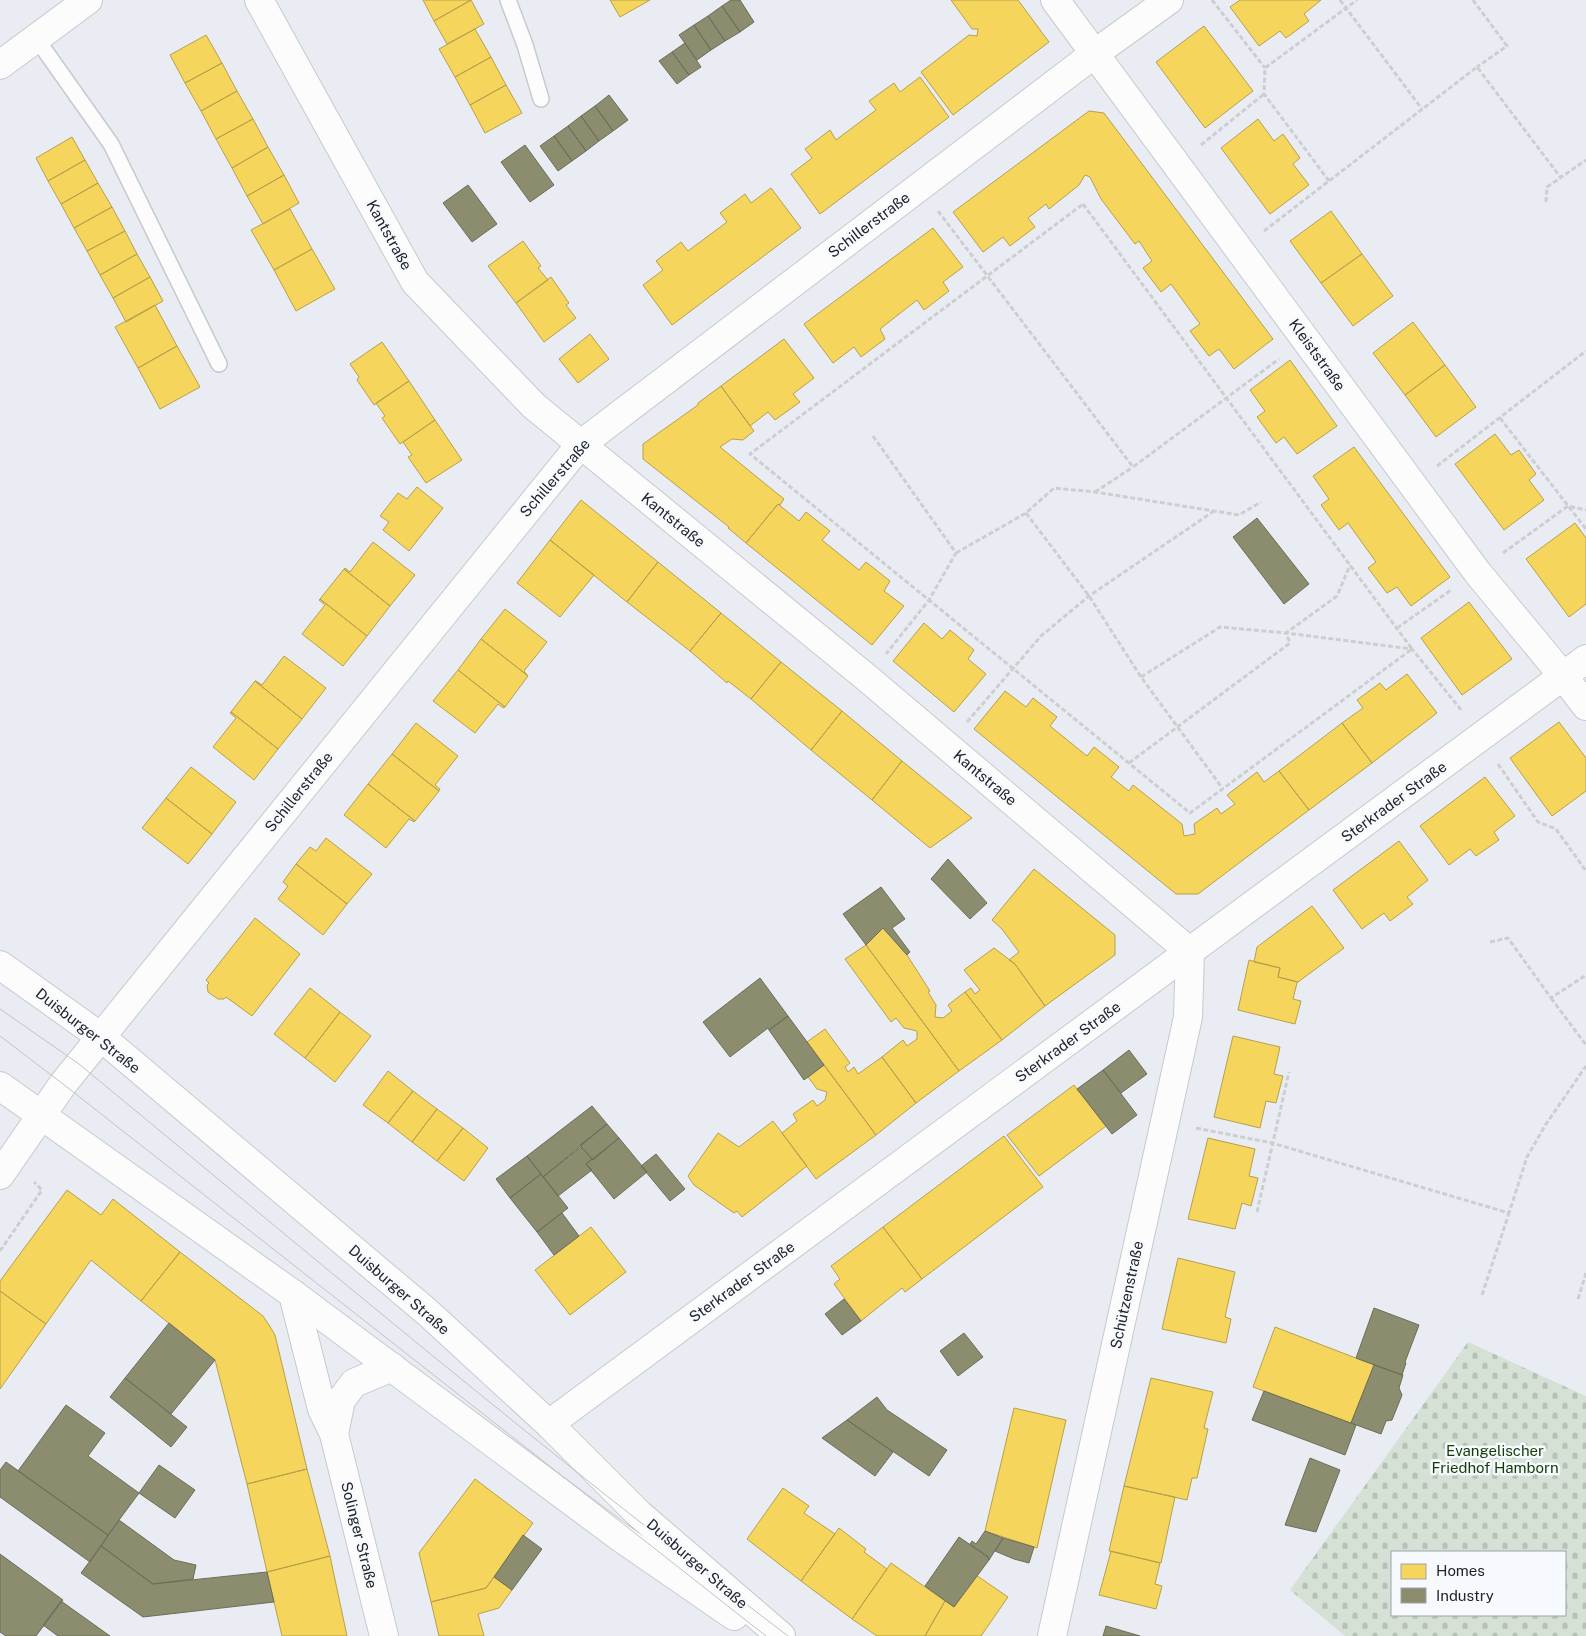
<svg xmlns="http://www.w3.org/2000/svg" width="1586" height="1636" font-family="'Public Sans',sans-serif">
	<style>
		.cemetery { fill: url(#cemetery-stones); fill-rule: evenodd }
		.homes { fill: #f6d55c; stroke: #b6a04c }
		.industry { fill: #8c8c6e; stroke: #6c6d59 }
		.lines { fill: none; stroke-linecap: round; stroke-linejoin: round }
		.lane-casing { stroke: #c6c9ce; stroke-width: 18 }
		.street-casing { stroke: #c6c9ce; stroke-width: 30 }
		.secondary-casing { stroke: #c6c9ce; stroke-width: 30 }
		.path { stroke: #cdced0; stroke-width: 3; stroke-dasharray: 5 2.5; stroke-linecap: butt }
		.lane { stroke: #fcfcfd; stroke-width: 15 }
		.street { stroke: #fcfcfd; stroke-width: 28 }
		.secondary { stroke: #fcfcfd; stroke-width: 28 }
		.tram { stroke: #c1c2c4; stroke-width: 1 }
		.labels { text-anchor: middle; stroke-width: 5; stroke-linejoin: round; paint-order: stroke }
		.street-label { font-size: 15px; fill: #212428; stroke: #f6f9fe }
		.park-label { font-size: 15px; fill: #153b05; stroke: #f6f9fe }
	</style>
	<defs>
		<pattern id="cemetery-stones" width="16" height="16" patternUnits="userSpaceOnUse" patternTransform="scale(1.25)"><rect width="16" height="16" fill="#d5e1d5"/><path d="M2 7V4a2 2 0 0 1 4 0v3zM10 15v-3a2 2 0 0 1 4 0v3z" fill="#b7c1b7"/></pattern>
	</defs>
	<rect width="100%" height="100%" fill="#e9edf3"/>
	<path class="cemetery" d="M1468 1342 1586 1396V1636H1345L1290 1590ZM1392 1552H1565V1615H1392Z"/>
	<path class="homes" d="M423 0H471L434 21Z
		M471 0 484 24 447 44 434 21Z
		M610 0H650L620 17Z
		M951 0H1018L1049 42 953 115 921 72 969 35 977 36 978 29H972Z
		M1240 0H1321L1304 14 1309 21 1286 38 1280 31 1259 46 1230 7Z
		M1204 26 1253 91 1205 128 1156 62Z
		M475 29 491 57 455 77 439 49Z
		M206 35 222 63 185 83 170 55Z
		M491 57 506 85 470 105 455 77Z
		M222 63 237 91 201 111 185 83Z
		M920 77 949 117 820 214 791 174 812 158 805 149 830 130 836 140 876 110 869 101 894 83 900 92Z
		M506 85 522 113 485 133 470 105Z
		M237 91 253 119 216 139 201 111Z
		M1089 111 1104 113 1273 339 1234 369 1219 349 1209 356 1190 331 1200 324 1171 284 1161 292 1143 268 1152 261 1139 241 1135 244 1101 199 1090 177 1085 175 1079 185 1049 209 1046 204 1028 218 1035 227 1010 246 1003 237 983 252 953 212Z
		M253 119 268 147 232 168 216 139Z
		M1258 119 1274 141 1283 134 1300 158 1293 164 1309 185 1270 214 1221 148Z
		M72 137 85 160 48 181 36 158Z
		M268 147 284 175 247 196 232 168Z
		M85 160 98 183 61 204 48 181Z
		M284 175 299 203 263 224 247 196Z
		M98 183 112 207 74 228 61 204Z
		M771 188 801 228 672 325 643 285 663 270 656 261 681 242 688 251 727 222 720 213 745 194 751 203Z
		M112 207 125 231 87 251 74 228Z
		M290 209 312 249 274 270 251 230Z
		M1331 211 1362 254 1321 283 1290 241Z
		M933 228 963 267 943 282 949 291 924 310 917 300 880 329 885 339 861 357 854 347 833 363 804 324Z
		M125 231 137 254 100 275 87 251Z
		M523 241 541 266 538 268 548 280 516 303 488 266Z
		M312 249 335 289 296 311 274 270Z
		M137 254 150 277 113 298 100 275Z
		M1362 254 1393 296 1353 326 1321 283Z
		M150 277 163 301 126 322 113 298Z
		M551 277 569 303 566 305 576 318 544 342 516 303Z
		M155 305 177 346 138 368 115 327Z
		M1413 322 1445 365 1405 395 1373 353Z
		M590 334 609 359 578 383 559 359Z
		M784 339 814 378 793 394 800 402 775 420 768 412 750 426 721 386Z
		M382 342 409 381 374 405 357 380 359 377 350 364Z
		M177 346 200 387 160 409 138 368Z
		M1290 360 1337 426 1297 454 1284 437 1276 443 1257 417 1265 411 1250 390Z
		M1445 365 1476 407 1436 437 1405 395Z
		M409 381 435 420 400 444 382 418 385 416 376 403Z
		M721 386 754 431 743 440 732 439 720 447 784 499 780 505 778 504 746 543 728 528 729 527 643 459V444L698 405V403Z
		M435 420 462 460 426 483 408 457 412 455 403 442Z
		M1495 434 1511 455 1519 450 1536 474 1529 480 1544 500 1504 530 1455 464Z
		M1354 447 1450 577 1411 606 1397 587 1387 593 1368 568 1376 562 1348 523 1339 530 1321 505 1329 499 1313 476Z
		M417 487 443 508 409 551 383 530 389 522 380 516 398 493 407 499Z
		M581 500 658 562 627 602 550 540Z
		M778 504 799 521 806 512 830 531 822 540 859 570 866 562 890 581 884 591 904 606 872 645 746 543Z
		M1575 523 1586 538V604L1569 617 1526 559Z
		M550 540 594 575 560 617 517 583Z
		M373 542 415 575 390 606 344 569 345 568 350 572Z
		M658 562 721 613 690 651 627 602Z
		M344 569 390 606 367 636 320 599Z
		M320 599 367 636 343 666 302 634 325 605 319 600Z
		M1469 602 1512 659 1462 695 1421 638Z
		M505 609 547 642 524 671 528 676 481 639Z
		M721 613 781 662 751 699 728 681 727 683 690 651Z
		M924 623 942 639 950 630 974 650 968 659 986 674 954 712 893 661Z
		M481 639 528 676 505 707 458 670Z
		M284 656 326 688 302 719 255 681H256L262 685Z
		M781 662 842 711 811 750 751 699Z
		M458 670 505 707 503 708 498 704 475 733 433 701Z
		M1407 674 1437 713 1372 763 1342 723 1363 708 1357 700 1380 683 1386 690Z
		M255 681 302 719 278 749 231 712Z
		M1005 691 1026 707 1033 698 1057 717 1050 726 1087 756 1094 747 1119 767 1111 777 1129 791 1133 785 1182 824 1184 836 1195 834 1194 824 1217 808 1221 814 1235 804 1227 795 1257 772 1264 782 1279 771 1309 810 1198 894H1176L974 729Z
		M842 711 902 761 872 800 811 750Z
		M231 712 278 749 254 780 213 747 236 718 230 713Z
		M1559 722 1586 758V791L1552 816 1510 758Z
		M416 723 458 756 435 785 440 789 439 791 392 754Z
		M1342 723 1372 763 1309 810 1279 771Z
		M392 754 439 791 415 821 368 784Z
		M902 761 972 818 930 848 872 800Z
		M191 767 236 802 212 834 166 798Z
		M1485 777 1515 816 1494 832 1499 840 1476 856 1470 849 1449 865 1420 826Z
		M368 784 415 821 414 822 409 819 386 848 344 815Z
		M166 798 212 834 188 864 142 828Z
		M326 838 372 874 347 904 296 864 310 847 316 851Z
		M1399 841 1428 880 1407 897 1413 904 1390 921 1384 913 1362 929 1333 890Z
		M296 864 347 904 323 935 278 899 288 886 283 882Z
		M1034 869 1115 935V955L1045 1006 1015 964 1009 960 1019 952 1002 929 992 920Z
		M1312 906 1344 948 1298 982 1278 977 1280 968 1254 962 1257 947Z
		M255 918 300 954 252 1016 226 997 224 999H218L208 992 207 985 209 983 206 980Z
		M883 928 907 955 930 991 928 992 936 1005 935 1017 943 1018 952 1011 948 1005 965 992 1002 1040 959 1071 866 945Z
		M866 945 959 1071 916 1103 882 1057 903 1040 907 1046 917 1039V1031L904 1028 896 1018 891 1022 845 959Z
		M994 948 1015 964 1045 1006 1002 1040 965 992 971 988 975 994 980 990 964 970Z
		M1249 960 1280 968 1278 977 1298 982 1297 983 1293 999 1301 1001 1295 1024 1238 1010Z
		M310 988 340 1012 305 1058 274 1034Z
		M340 1012 371 1036 335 1082 305 1058Z
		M825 1029 850 1063 845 1067 848 1072 854 1067 858 1074 882 1057 916 1103 876 1135 807 1042Z
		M1233 1036 1280 1047 1274 1074 1283 1076 1276 1103 1266 1101 1260 1128 1214 1117Z
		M824 1065 876 1135 816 1179 782 1133 797 1121 793 1114 813 1100 817 1106 825 1100 827 1092 817 1089 808 1077Z
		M388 1071 413 1091 388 1123 363 1105Z
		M1074 1085 1106 1126 1039 1176 1007 1135Z
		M413 1091 437 1109 412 1142 388 1123Z
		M437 1109 463 1128 437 1161 412 1142Z
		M773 1121 807 1166 742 1217 737 1211 734 1213 694 1185 688 1176 718 1133 739 1147Z
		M463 1128 488 1148 464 1181 437 1161Z
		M1004 1136 1043 1187 922 1279 883 1227Z
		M1208 1138 1255 1149 1249 1176 1258 1178 1251 1206 1242 1203 1235 1229 1188 1219Z
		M67 1190 101 1215 113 1199 180 1252 141 1301 91 1260 46 1324 0 1291V1281Z
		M591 1227 626 1272 570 1315 535 1270Z
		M883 1227 922 1279 905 1292 902 1288 861 1321 834 1284 840 1279 831 1266Z
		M180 1252 263 1316 269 1325 275 1335 307 1469 247 1484 215 1360 141 1301Z
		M1178 1258 1235 1272 1225 1317 1231 1319 1226 1343 1162 1329Z
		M0 1291 46 1324 0 1389Z
		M1275 1327 1374 1365 1351 1423 1253 1387Z
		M1151 1378 1213 1392 1204 1428 1208 1429 1197 1478H1192L1187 1500 1124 1486Z
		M1014 1408 1066 1420 1037 1548 985 1531Z
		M307 1469 330 1556 267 1572 247 1484Z
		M475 1479 533 1523 486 1588 431 1602 419 1553Z
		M1124 1486 1175 1497 1161 1563 1109 1551Z
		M783 1488 809 1506 804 1513 835 1534 801 1581 747 1539Z
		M839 1528 866 1549 864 1552 887 1569 852 1619 801 1581Z
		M1111 1551 1160 1563 1155 1584 1162 1586 1156 1609 1099 1595Z
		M330 1556 347 1636H282L267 1572Z
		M891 1563 945 1601 925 1636H877L852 1619Z
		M976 1575 1008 1597 981 1636H925L945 1601 954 1607Z
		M494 1577 512 1590 499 1608 478 1614 484 1636H439L431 1602 486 1588Z"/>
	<path class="industry" d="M731 0H740L754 22 740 32 722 6Z
		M722 6 740 32 725 41 708 16Z
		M708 16 725 41 711 50 694 25Z
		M694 25 711 50 697 60 679 35Z
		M685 43 701 67 689 75 672 52Z
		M672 52 689 75 677 84 659 61Z
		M609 95 628 120 613 131 595 106Z
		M595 106 613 131 599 141 581 116Z
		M581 116 599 141 586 151 568 126Z
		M568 126 586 151 572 161 554 136Z
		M554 136 572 161 558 171 540 146Z
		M525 145 554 185 530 202 501 162Z
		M468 185 497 224 472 242 443 203Z
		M1257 518 1309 584 1284 604 1233 537Z
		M948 859 987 903 970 919 931 879Z
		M881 887 905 919 892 928 910 952 907 955 883 928 866 945 843 914Z
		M760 978 788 1016 769 1030 768 1028 730 1057 703 1022Z
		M788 1016 824 1065 804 1080 769 1030Z
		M1129 1050 1147 1074 1121 1093 1103 1070Z
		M1103 1070 1137 1115 1112 1134 1077 1089Z
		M592 1106 607 1124 543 1177 527 1156Z
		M607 1124 619 1138 593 1160 580 1145Z
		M619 1138 647 1172 614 1199 586 1164Z
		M581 1147 592 1159 586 1164 592 1170 558 1196 543 1177Z
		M656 1154 685 1189 670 1201 641 1166Z
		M527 1156 541 1174 510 1198 496 1179Z
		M541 1174 568 1208 537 1232 510 1198Z
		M562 1213 579 1236 554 1255 537 1232Z
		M844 1299 861 1321 842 1335 825 1314Z
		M1374 1308 1419 1325 1405 1362 1406 1363 1402 1375 1356 1358Z
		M169 1323 215 1360 171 1414 125 1378Z
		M964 1333 983 1357 958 1376 940 1351Z
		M1374 1365 1403 1375 1399 1388 1402 1395 1392 1420 1386 1421 1381 1434 1351 1423Z
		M125 1378 187 1427 171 1447 110 1397Z
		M1264 1391 1356 1425 1345 1455 1252 1420Z
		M877 1397 887 1410 947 1450 929 1476 847 1420Z
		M66 1405 105 1433 88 1456 139 1493 108 1535 18 1471Z
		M847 1420 893 1452 875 1476 822 1438Z
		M1310 1458 1340 1470 1316 1532 1285 1525Z
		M6 1462 108 1535 90 1562 0 1497V1470Z
		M159 1465 195 1490 175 1518 139 1493Z
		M119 1520 174 1560 196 1565 193 1579 153 1584 101 1546Z
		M985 1531 1003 1538 989 1560 988 1557 970 1544 972 1541 976 1544Z
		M523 1535 542 1549 512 1590 494 1577Z
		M959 1537 988 1557 989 1560 954 1607 925 1586Z
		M1003 1538 1034 1547 1029 1563 1014 1559 995 1551Z
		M101 1546 153 1584 267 1572 274 1602 143 1617 81 1573Z
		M0 1554 63 1600 36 1636H6L0 1632Z
		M61 1601 110 1636H58L43 1625Z
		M1106 1626 1140 1636H1103Z"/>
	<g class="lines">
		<g class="lane-casing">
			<path id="lane" d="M508 0 525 45 541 99
				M36 38 111 144 219 364"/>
		</g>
		<g class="street-casing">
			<path id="street" d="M259 0 415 282 534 406 867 678 1190 952 1188 1017 1052 1636
				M1055 0 1477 572 1563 676 1586 706
				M0 65 88 0
				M101 1037 580 445 1094 54 1169 0
				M293 1294 322 1409 334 1434 384 1636
				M549 1424 1586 659
				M334 1434 341 1400 354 1383 392 1367"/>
		</g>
		<g class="secondary-casing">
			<path id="secondary" d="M0 965 101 1037 427 1312 549 1424 639 1514 781 1636
				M0 1086 293 1294 621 1538 734 1616
				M0 1175 63 1084 101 1037"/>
		</g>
		<path class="path" d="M1212 0 1265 68
			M1340 0 1422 109
			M1473 0 1507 46 1477 67
			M1201 145 1264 94
			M1329 181 1264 94 1265 68 1357 0
			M1546 202 1547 187 1586 160
			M1083 204 1412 649 1190 813 750 454Z
			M938 211 1133 467 1279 359
			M1264 231 1477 67 1561 178
			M1500 418 1586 529
			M873 436 956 553 929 600 886 654
			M1437 466 1586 351
			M1095 492 1133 467
			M1026 513 1089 596 1141 677 1223 789
			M956 553 1026 513 1054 488 1095 492 1239 515 1261 502
			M1503 553 1568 506 1586 510
			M1397 628 1451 590
			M1141 677 1220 627 1286 633 1412 649 1462 711
			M967 722 1041 636 1089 596 1214 511
			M1129 763 1290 643 1286 633 1337 596 1350 565
			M1498 764 1538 822 1556 829 1586 871
			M1490 942 1508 938 1551 998 1586 975
			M1551 998 1586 1045
			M1196 1128 1272 1143 1509 1213 1527 1157 1546 1124 1586 1066
			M1257 1212 1289 1072
			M0 1251 42 1190 34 1182
			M1482 1295 1509 1213
			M1578 1299 1586 1273"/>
		<use href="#lane" class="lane"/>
		<use href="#street" class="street"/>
		<use href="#secondary" class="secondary"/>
		<path class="tram" d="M0 1009 79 1064C313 1257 545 1453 788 1636
			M0 1036 63 1084 766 1636"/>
	</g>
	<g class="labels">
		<g class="street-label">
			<text transform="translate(869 225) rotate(-37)" y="5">Schillerstraße</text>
			<text transform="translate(389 235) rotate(61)" y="5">Kantstraße</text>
			<text transform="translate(1317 355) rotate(54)" y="5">Kleiststraße</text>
			<text transform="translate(555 478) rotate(-49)" y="5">Schillerstraße</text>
			<text transform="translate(673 520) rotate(39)" y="5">Kantstraße</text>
			<text transform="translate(985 778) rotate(40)" y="5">Kantstraße</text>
			<text transform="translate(299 792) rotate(-51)" y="5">Schillerstraße</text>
			<text transform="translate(1394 802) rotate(-36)" y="5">Sterkrader Straße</text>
			<text transform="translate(88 1031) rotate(38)" y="5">Duisburger Straße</text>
			<text transform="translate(1068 1042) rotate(-36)" y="5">Sterkrader Straße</text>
			<text transform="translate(742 1282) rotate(-36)" y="5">Sterkrader Straße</text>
			<text transform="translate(399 1290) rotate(41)" y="5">Duisburger Straße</text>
			<text transform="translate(1127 1295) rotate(-78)" y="5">Schützenstraße</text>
			<text transform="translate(359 1535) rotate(76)" y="5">Solinger Straße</text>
			<text transform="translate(697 1564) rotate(41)" y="5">Duisburger Straße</text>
		</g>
		<g class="park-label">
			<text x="1495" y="1456">Evangelischer<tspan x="1495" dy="17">Friedhof Hamborn</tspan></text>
		</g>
	</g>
	<rect x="1391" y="1551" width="175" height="65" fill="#f6f9fe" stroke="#a1a4a8"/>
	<rect x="1401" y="1564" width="25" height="15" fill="#f6d55c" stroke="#a1a4a8"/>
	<text x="1436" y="1576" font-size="15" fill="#212428">Homes</text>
	<rect x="1401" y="1588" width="25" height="15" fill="#8c8c6e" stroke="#a1a4a8"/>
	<text x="1436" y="1601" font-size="15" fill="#212428">Industry</text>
</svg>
